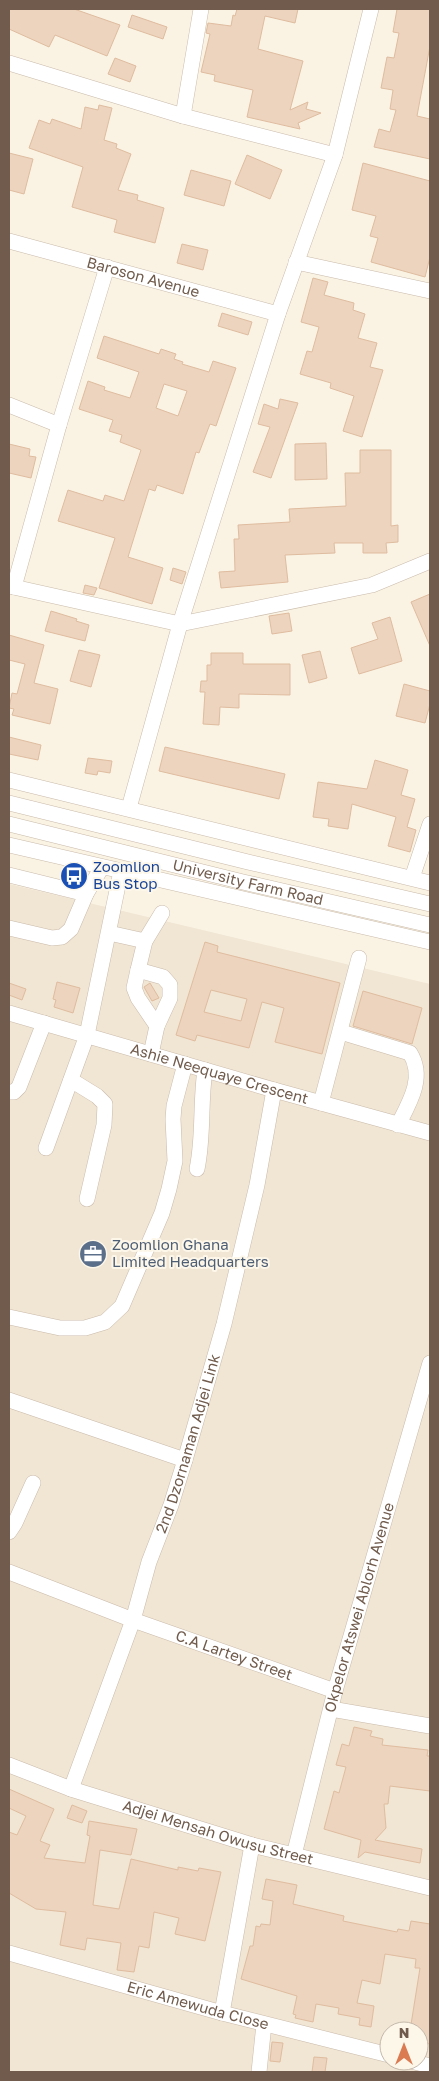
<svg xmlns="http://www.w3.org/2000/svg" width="439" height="2081" font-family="'Golos Text',sans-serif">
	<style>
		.residential { fill: #f1e5d3; fill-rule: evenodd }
		.building { fill: #edd4be; stroke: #dfbc9f; fill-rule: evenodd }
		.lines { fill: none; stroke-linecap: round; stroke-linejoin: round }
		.minor-casing { stroke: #cabbab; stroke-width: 16 }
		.minor { stroke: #fff; stroke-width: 15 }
		.labels { text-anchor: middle; stroke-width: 4; stroke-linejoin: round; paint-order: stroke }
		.street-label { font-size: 15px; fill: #705b4c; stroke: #fdf7ea }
		.transit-label { font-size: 15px; fill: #164399; stroke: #fdf7ea; text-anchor: start }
		.service-label { font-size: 15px; fill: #4e5e75; stroke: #fdf7ea; text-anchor: start }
	</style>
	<rect width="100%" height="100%" fill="#faf3e4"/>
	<path class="residential" d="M9 884 430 984V2072H9ZM389 2031H419V2061H389Z"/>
	<path class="building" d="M9 9H74L120 25 107 56 55 35 49 47 9 29Z
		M237 9H298L295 23 265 16 258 49 303 61 290 110 308 102 306 109 321 113 298 123 300 129 247 117 253 90 214 81 215 75 201 72 210 34 206 33 208 23 231 26 233 15 235 16Z
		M397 9H430V46L417 116 430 119V159L374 147 379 129 390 132 396 110 390 109 393 90 381 88 387 57 394 58 399 33 393 32Z
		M132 15 167 27 163 39 128 27Z
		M115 58 136 66 130 82 108 74Z
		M99 105 112 108 104 140 117 144 116 148 131 154 118 190 138 195 137 200 164 208 155 243 114 232 117 220 72 207 83 167 29 148 39 120 50 124 52 119 81 129 85 107 98 110Z
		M9 153 33 159 24 194 9 190Z
		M247 155 282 170 270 199 235 184Z
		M363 163 430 181V257L425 277 371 262 378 238 370 236 376 216 352 210Z
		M191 170 231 181 224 206 184 195Z
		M182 244 208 250 203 270 177 263Z
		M313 278 328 282 324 295 354 303 353 310 365 314 358 338 377 343 370 367 383 370 362 437 343 431 354 396 330 388 331 383 300 374 307 351 312 352 319 327 301 322Z
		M222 313 252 322 248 335 218 326Z
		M104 336 159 354 161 349 176 354 174 359 183 362 182 364 209 372 213 361 236 368 216 426 210 424 199 453 196 452 183 494 157 485 155 491 149 489 128 557 163 568 152 604 99 588 115 538 58 521 68 490 103 501 105 495 124 501 141 450 120 442 122 435 109 431 113 420 79 409 88 381 105 387 104 390 130 398 139 372 97 358ZM164 384 187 391 178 416 156 408Z
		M280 399 298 403 271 478 253 472 270 427 258 424 264 404 278 409Z
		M326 443 327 479 295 480V444Z
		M9 444 30 449 29 456 36 457 31 478 9 473Z
		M360 450H391V526L398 525V542L386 543 387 553H363V543H334L335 553 285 555 288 582 221 588 219 572 235 571 234 539H239L238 525 290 522 289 509 346 506 345 473H360Z
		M173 568 186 572 182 584 170 580Z
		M85 585 97 588 94 595 83 593Z
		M430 594V646L411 602Z
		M51 611 77 619 76 621 89 625 85 641 45 631Z
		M289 613 292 631 272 634 269 616Z
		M390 617 402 661 359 674 351 648 378 639 372 623Z
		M9 635 44 645 34 683 58 689 50 724 12 715 14 709 9 708 12 693 17 694 25 664 9 660Z
		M79 650 100 655 91 687 70 681Z
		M320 651 327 678 309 683 302 655Z
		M211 653H243V664H290V695L239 694V708L220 707 219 725 203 724 205 692H200L201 681H207V665H211Z
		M404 684 430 691V704L425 723 396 716Z
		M9 737 41 745 38 760 9 754Z
		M165 747 285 774 279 799 159 771Z
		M88 758 112 761 110 773 98 771 97 775 85 773Z
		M375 760 408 770 401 795 415 799 407 827 416 830 410 852 388 846 396 817 352 804 348 829 328 826 329 819 313 817 318 782 367 789Z
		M205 942 218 946 217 952 340 983 322 1054 275 1042 284 1008 262 1002 249 1048 197 1035 195 1041 176 1035ZM211 990 247 999 241 1021 204 1012Z
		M57 982 80 988 73 1013 54 1007 56 1000 53 999Z
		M9 983 26 989 22 1000 9 995Z
		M150 983 159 998 152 1001 144 987Z
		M363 991 422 1008 412 1044 353 1026Z
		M354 1727 372 1731 370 1736 383 1739 382 1745 428 1750 427 1756H430V1791L390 1786 388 1804H384L386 1828 375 1840 422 1849 420 1863 365 1852 358 1858 361 1840 324 1829 334 1791 339 1793 346 1767 336 1765 342 1744 349 1746Z
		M9 1789 54 1809 40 1841 50 1845 44 1858 85 1863 90 1836 87 1835 89 1821 137 1829 131 1855 100 1850 93 1905 119 1909 131 1859 178 1870V1867L198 1871 199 1868 221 1872 205 1941 175 1934 179 1918 154 1912 149 1948 139 1946 134 1972 117 1970 121 1943 87 1938 85 1950 60 1945 66 1912 36 1909 9 1893V1832L17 1835 26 1816 9 1808Z
		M72 1805 87 1811 82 1823 67 1818Z
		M266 1879 297 1885 293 1904 344 1916 343 1921 397 1932 398 1929 409 1931 411 1921 430 1924V2044L419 2042V2031H410L420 1968H415L416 1959 385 1954 380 1984 362 1980 357 2003 374 2006 371 2027 359 2025 360 2018 338 2014 339 2008 316 2004 313 2022 295 2018 296 2015 293 2014 297 1996 241 1979 250 1946H253L256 1926 260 1927 261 1924 270 1925 273 1901 262 1899Z
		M272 2042 283 2043 280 2062 270 2061Z
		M314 2057 327 2058 325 2072H312Z"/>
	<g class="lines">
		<g class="minor-casing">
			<g id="minor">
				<path d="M9 63 183 116 335 155"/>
				<path d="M183 116 201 9"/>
				<path id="s1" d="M9 241 278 314"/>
				<path d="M296 262 430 291"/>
				<path d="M9 405 59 425"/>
				<path d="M9 586 180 624 372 585 430 561"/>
				<path d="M14 587 59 425 107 267"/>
				<path d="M9 780 430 883"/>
				<path d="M9 803 248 862 430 904"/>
				<path d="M129 808 180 624 278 314 335 155 371 9"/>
				<path id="s2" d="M9 824 243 882 430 925"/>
				<path d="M9 845 430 942"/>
				<path d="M9 875 86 894"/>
				<path d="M412 878 430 824"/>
				<path d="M9 928 52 938 62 937 71 929 86 894 102 867"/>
				<path d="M109 933 145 941"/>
				<path d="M138 970 134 988 138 998 157 1026"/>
				<path id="s3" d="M9 1013 274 1090 430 1133"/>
				<path d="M341 1032 410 1053C425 1077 410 1102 398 1125"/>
				<path d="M151 1054 157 1026 170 998V985L163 977 138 970 145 941 162 913"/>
				<path d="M71 1080 97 1096 105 1104 104 1125 87 1199"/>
				<path d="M9 1092H14L19 1087 44 1023"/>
				<path d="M321 1103 359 958"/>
				<path d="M46 1148 87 1035 121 871"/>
				<path d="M197 1169C204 1136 200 1103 205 1070"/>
				<path d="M9 1317 60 1328H85L105 1322 122 1306 162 1213 169 1189 175 1161 173 1119 174 1106 185 1064"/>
				<path d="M9 1400 185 1460"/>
				<path d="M9 1532 15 1523 33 1483"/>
				<path id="s4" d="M9 1572 133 1620 335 1691"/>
				<path d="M331 1709 430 1726"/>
				<path id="s5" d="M9 1765 71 1789 252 1845 430 1888"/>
				<path id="s6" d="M71 1789 133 1620 149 1562 171 1505 185 1460 224 1324 257 1185 274 1090"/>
				<path id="s7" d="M294 1855 335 1691 430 1363"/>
				<path id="s8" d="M9 1953 222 2013 389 2055"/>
				<path d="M222 2013 252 1845"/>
				<path d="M411 2061 430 2066"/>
				<path d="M259 2072 264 2024"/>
			</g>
		</g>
		<use href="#minor" class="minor"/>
	</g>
	<defs>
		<g id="bus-disc" transform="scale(1.4375)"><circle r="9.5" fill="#1a4fb4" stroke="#fdf7ea"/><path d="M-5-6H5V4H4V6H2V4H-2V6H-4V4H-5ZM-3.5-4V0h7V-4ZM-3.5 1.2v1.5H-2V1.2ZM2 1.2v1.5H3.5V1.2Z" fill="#fff"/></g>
		<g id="office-disc" transform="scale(1.4375)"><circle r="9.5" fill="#5c6f8a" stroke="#fdf7ea"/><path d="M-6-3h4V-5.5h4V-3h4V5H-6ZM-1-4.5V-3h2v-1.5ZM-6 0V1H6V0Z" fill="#fff"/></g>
	</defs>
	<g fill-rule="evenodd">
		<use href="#bus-disc" x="74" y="876"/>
		<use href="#office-disc" x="93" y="1254"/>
	</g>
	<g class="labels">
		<g class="street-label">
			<text dy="5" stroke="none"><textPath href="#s1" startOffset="139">Baroson Avenue</textPath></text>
			<text dy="5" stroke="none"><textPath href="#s2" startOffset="246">University Farm Road</textPath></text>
			<text dy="5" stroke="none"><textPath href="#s3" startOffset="219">Ashie Neequaye Crescent</textPath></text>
			<text dy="5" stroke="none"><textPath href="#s6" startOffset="365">2nd Dzornaman Adjei Link</textPath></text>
			<text dy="5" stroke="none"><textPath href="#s7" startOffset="256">Okpelor Atswei Ablorh Avenue</textPath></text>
			<text dy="5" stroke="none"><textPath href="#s4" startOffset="240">C.A Lartey Street</textPath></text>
			<text dy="5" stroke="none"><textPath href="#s5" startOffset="220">Adjei Mensah Owusu Street</textPath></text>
			<text dy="5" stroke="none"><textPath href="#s8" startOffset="196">Eric Amewuda Close</textPath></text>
		</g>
		<g class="transit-label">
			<text x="93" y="872">Zoomlion<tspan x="93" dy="17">Bus Stop</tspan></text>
		</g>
		<g class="service-label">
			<text x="112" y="1250">Zoomlion Ghana<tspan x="112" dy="17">Limited Headquarters</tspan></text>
		</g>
	</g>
	<rect width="439" height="2081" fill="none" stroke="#705b4c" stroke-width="20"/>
	<g transform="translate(404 2046)"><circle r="24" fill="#fdf7ea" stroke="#c5b9ab"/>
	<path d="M0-4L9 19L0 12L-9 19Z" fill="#db7b52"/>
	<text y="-8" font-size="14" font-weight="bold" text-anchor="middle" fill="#705b4c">N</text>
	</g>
</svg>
